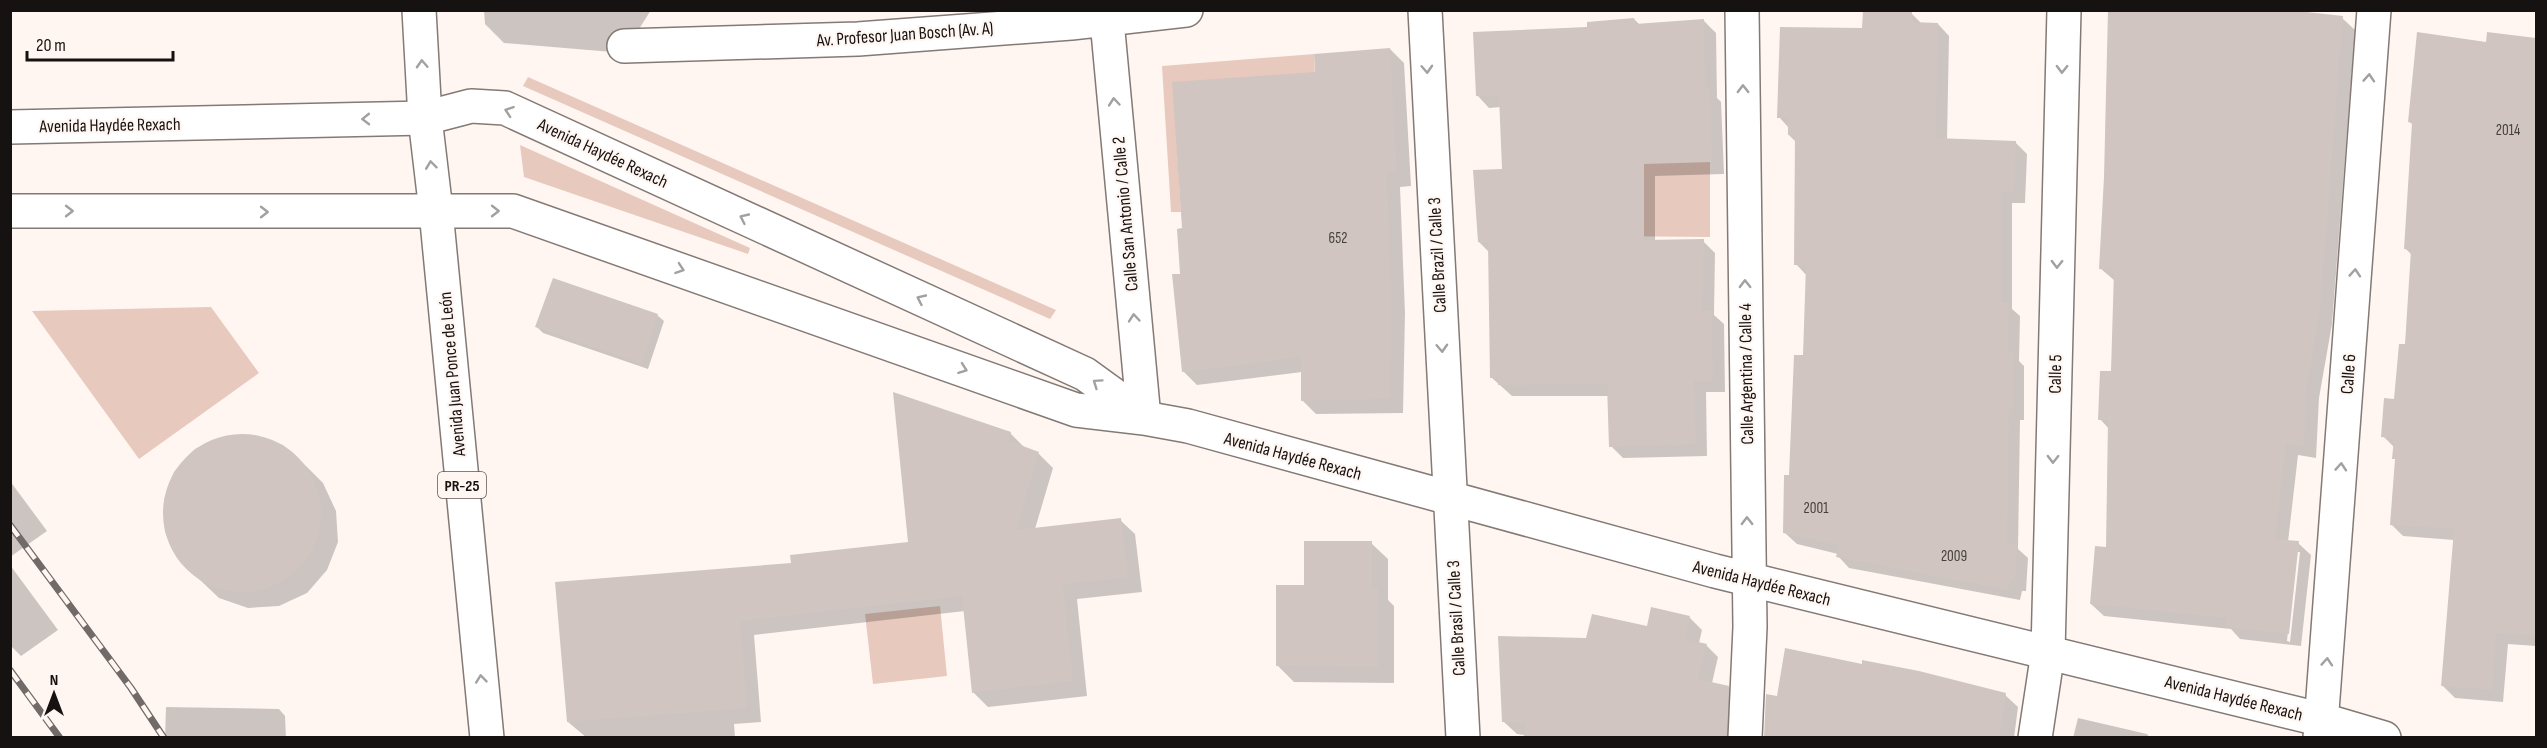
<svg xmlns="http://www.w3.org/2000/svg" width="2547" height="748" font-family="'Sofia Sans Condensed',sans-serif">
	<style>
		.green { fill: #e8c9bd }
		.shadow { fill: #0003; fill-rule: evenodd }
		.building { fill: #d0c5c1 }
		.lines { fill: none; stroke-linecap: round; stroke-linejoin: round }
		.minor-casing { stroke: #837975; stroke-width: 36 }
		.major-casing { stroke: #837975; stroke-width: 36 }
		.minor { stroke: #fff; stroke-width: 33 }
		.major { stroke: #fff; stroke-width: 33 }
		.rail-casing { stroke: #706a68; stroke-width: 7 }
		.rail { stroke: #fff6f2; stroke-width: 4.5; stroke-dasharray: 14; stroke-linecap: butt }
		.oneway { stroke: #a2a0a0 }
		.labels { text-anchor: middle; stroke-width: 4.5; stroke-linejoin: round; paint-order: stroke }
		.number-label { font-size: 15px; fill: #443f3d }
		.shield { fill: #fff6f2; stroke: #5c5654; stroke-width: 1.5 }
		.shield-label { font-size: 16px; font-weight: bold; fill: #161211 }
		.street-label { font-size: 18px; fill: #161211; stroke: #fff6f2 }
	</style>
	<rect width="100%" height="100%" fill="#fff6f2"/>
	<path class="green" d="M1314 54 1317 128 1173 82 1181 212H1171L1162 66Z
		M528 77 1056 310 1050 319 523 86Z
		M520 145 750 248 748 254 524 177Z
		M1710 159V237L1596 236 1595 162Z
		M211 307 259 373 139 459 32 311Z
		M940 606 947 676 873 684 865 614Z"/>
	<path class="shadow" d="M484 10H651L624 53 504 43 485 24Z
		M1912 14 1922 24H1938L1949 36 1947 140 2015 142 2027 154 2025 203H2012V309L2020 316 2019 361 2024 366V420H2020L2018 549 2028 558 2026 591H2022L2020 600 1849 568 1838 556V554L1797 544 1785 533 1804 357 1807 276 1796 264V142L1789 135V128L1779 117 1864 29Z
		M2342 18 2355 30 2332 324 2319 398 2316 458 2298 455 2288 542 2298 543 2311 555 2301 646 2240 639 2231 629 2104 616 2091 604 2108 549 2110 430 2100 419 2112 372 2115 281 2100 268ZM2296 552H2300L2290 642 2287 641Z
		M1634 19 1640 25 1704 21 1716 33 1717 98 1721 102 1724 174 1655 176V241H1703L1715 253 1714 315 1724 324 1725 392H1706L1707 456 1623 458 1611 446 1609 396H1512L1492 378 1489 252 1479 242 1503 171 1501 107 1489 108 1477 95 1588 28Z
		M2489 33 2536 39V646L2508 644 2503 702 2455 698 2443 686 2454 540 2403 536 2391 524 2397 461 2394 458 2395 448 2383 436 2395 401 2406 346 2413 256 2406 249 2414 126 2410 122 2487 44Z
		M1390 49 1404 63 1411 186 1400 187 1405 313 1403 413 1316 414 1302 400V372L1197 385 1183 371V229L1317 74Z
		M657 315 664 321 648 369 543 333 537 327Z
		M1010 433 1026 449 1038 453 1053 468 1035 529 1120 520 1135 534 1142 592 1077 599 1087 696 988 707 973 692 965 611 754 635 761 722 734 724 735 738H587L568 722 793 565 909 543Z
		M253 435 283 445 306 466 323 483 336 511 338 542 327 570 307 593 279 606 248 608 219 598 179 560 165 532 164 501 174 472 195 449 222 437Z
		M10 481 47 531 10 557Z
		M1371 543 1388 559V600L1394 606V683L1294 682 1277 665 1305 586Z
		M10 565 58 630 21 656 10 645Z
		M1652 609 1690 618 1702 630 1699 643 1706 645 1718 657 1712 683 1728 687 1741 700 1739 738H1524V735L1517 734 1504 722 1588 640 1648 628Z
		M2005 695 2018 707 2014 738H1765L1779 698Z
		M166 707 279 709 285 716 286 738H165Z
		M2078 718 2147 734 2150 738H2073Z"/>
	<path class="building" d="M2108 10H2288L2343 16 2320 310 2307 384 2304 447 2286 443 2275 539 2299 541 2289 634 2226 627 2227 618 2090 604 2095 546 2106 547 2108 420H2098L2100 371H2111L2114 270 2099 269 2104 177Z
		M1863 11 1912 12V22L1938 23 1936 138 2016 141 2014 192H2001V303H2009L2008 353H2013V409H2009L2007 544 2017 545 2015 580H2011L2008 590 1836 557 1839 545 1783 533 1784 475H1789L1794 355H1803L1806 265H1794L1795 135H1788V118H1777L1780 27 1862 28Z
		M1634 18 1635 24 1704 19 1705 89H1710L1712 162 1644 164V240L1704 239 1702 311H1712L1713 381H1694L1696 444 1609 447 1607 384 1498 385V378H1490L1488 243 1478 242 1473 170 1502 169 1499 96H1476L1473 32 1587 27V22Z
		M2417 32 2486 42 2487 32 2536 38V636L2496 633 2492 690 2441 686 2454 529 2390 525 2395 459H2392L2394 438 2381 437 2384 398 2394 399 2399 344H2405L2411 250 2404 249 2412 123 2408 122Z
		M1390 48 1397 172 1387 173 1391 298 1390 399 1301 401V357L1182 372 1172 274H1180L1177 229 1182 228 1172 82 1315 72 1314 54Z
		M553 278 658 314 642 364 535 327Z
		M893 392 1011 432 1009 441 1039 452 1016 530 1121 518 1128 578 1063 584 1073 681 972 693 962 596 740 621 747 708 567 722 555 582 791 563 790 555 908 542Z
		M163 513a79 79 0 1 1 158 0a79 79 0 1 1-158 0Z
		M1304 541H1372V588H1378V667L1276 666V585H1304Z
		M1651 607 1690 616 1685 639 1707 644 1698 679 1729 686 1726 738H1525V723L1502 722 1498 636 1586 638 1592 614 1647 626Z
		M1785 648 1862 664V660L1919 671 2006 693 2000 738H1764L1766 694 1777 696Z"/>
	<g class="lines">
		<g class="minor-casing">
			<path id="minor" d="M1106 10 1144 418
				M1425 10 1463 738
				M1742 10 1750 627 1745 738
				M624 46 858 39 1071 23 1186 10
				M10 127 425 118 471 106 505 108 1085 374 1143 416
				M10 211H513L1076 410 1144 418 1188 426 1715 571 2323 720 2384 738
				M2035 738 2048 652 2064 10
				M2320 738 2374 10"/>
		</g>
		<g class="major-casing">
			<path id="major" d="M419 10 425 118 436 211 487 738"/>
		</g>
		<use href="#minor" class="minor"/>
		<use href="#major" class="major"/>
		<g class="rail-casing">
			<path id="rail" d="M10 525 131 688 164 738
				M10 670 60 738"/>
		</g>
		<use href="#rail" class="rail"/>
	</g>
	<defs><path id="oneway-chevron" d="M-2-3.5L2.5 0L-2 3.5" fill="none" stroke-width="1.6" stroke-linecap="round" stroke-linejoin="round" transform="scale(1.5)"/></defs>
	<g class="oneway">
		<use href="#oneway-chevron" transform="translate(422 64) rotate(-93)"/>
		<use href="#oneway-chevron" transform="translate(1427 69) rotate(87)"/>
		<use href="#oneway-chevron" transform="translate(2062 69) rotate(91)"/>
		<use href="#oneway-chevron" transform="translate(2369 78) rotate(-86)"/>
		<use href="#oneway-chevron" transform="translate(1743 89) rotate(-91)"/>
		<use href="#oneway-chevron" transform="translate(1114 102) rotate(-95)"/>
		<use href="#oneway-chevron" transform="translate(509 111) rotate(-161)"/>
		<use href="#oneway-chevron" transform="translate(366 119) rotate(179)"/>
		<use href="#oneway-chevron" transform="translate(431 165) rotate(-97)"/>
		<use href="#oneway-chevron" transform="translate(69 211)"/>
		<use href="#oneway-chevron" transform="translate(495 211)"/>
		<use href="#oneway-chevron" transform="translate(264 212)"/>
		<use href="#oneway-chevron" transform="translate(744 218) rotate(-155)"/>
		<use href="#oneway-chevron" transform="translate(2057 264) rotate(91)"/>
		<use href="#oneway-chevron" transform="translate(680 269) rotate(19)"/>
		<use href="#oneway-chevron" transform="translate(2355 273) rotate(-86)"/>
		<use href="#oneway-chevron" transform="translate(1745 284) rotate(-91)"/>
		<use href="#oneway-chevron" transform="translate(921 299) rotate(-155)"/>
		<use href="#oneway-chevron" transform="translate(1134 318) rotate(-95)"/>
		<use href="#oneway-chevron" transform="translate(1442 348) rotate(87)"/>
		<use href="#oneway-chevron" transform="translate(963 369) rotate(20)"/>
		<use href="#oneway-chevron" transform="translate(1097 383) rotate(-145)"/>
		<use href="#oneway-chevron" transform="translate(2053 459) rotate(91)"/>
		<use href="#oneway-chevron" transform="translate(2341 467) rotate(-86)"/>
		<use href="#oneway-chevron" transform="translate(1747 521) rotate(-91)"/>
		<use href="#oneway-chevron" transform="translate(2327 662) rotate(-86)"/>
		<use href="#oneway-chevron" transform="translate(481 679) rotate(-96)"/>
	</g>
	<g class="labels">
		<g class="number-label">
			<text x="2508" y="135">2014</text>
			<text x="1338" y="243">652</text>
			<text x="1816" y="513">2001</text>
			<text x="1954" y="561">2009</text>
		</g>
		<rect class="shield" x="438" y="472" width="48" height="26" rx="4.5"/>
		<g class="shield-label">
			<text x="462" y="491">PR-25</text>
		</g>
		<g class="street-label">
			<text transform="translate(905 34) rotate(-4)" y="6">Av. Profesor Juan Bosch (Av. A)</text>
			<text transform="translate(110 125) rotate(-1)" y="6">Avenida Haydée Rexach</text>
			<text transform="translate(603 153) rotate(25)" y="6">Avenida Haydée Rexach</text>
			<text transform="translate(1125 214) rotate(-95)" y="6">Calle San Antonio / Calle 2</text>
			<text transform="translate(1437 255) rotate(-93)" y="6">Calle Brazil / Calle 3</text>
			<text transform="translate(452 374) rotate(-95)" y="6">Avenida Juan Ponce de León</text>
			<text transform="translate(1746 374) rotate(-91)" y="6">Calle Argentina / Calle 4</text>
			<text transform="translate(2055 374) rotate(-89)" y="6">Calle 5</text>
			<text transform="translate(2348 374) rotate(-86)" y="6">Calle 6</text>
			<text transform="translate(1293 456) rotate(15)" y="6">Avenida Haydée Rexach</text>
			<text transform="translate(1762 583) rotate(14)" y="6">Avenida Haydée Rexach</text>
			<text transform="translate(1456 618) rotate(-93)" y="6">Calle Brasil / Calle 3</text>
			<text transform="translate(2234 698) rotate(14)" y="6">Avenida Haydée Rexach</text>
		</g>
	</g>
	<rect width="2547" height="748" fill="none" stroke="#161211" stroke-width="24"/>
	<g transform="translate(54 694)" stroke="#fff6f2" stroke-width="4.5" paint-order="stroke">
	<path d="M0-4.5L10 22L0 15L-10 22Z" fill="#161211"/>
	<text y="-9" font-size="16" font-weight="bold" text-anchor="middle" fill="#161211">N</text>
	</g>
	<path d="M27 51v9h146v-9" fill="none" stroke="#161211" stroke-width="3"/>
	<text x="36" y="51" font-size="18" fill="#161211" stroke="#fff6f2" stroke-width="4.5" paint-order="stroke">20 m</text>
</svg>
